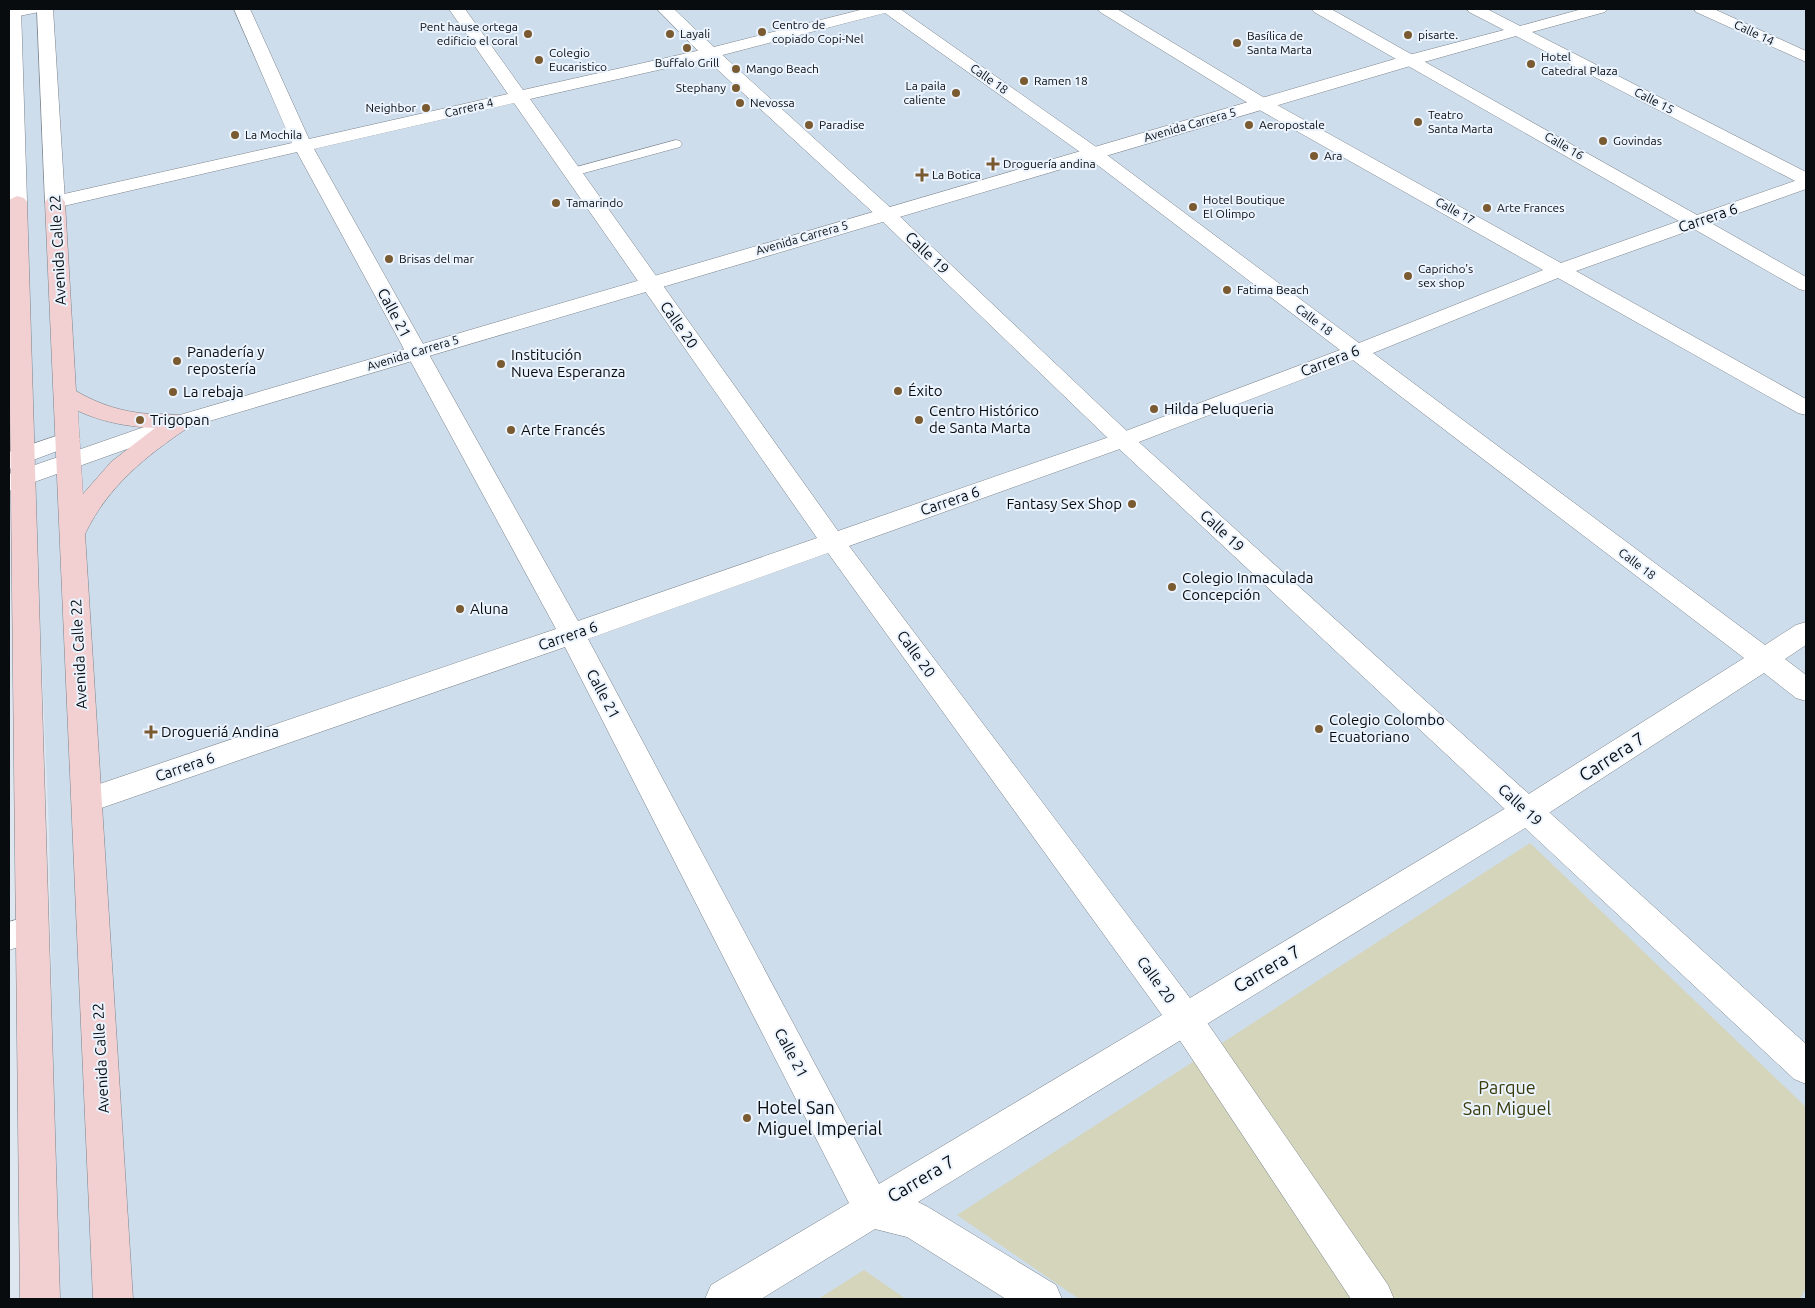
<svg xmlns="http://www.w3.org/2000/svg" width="1815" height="1308" font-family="Ubuntu,sans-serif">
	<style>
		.built { fill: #ceddec }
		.green { fill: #d4d5bb }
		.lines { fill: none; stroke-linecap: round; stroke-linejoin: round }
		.service-casing { stroke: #7b838b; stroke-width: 1 }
		.pedestrian-casing { stroke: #7b838b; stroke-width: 1 }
		.minor-casing { stroke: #7b838b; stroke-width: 1 }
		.tertiary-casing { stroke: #7b838b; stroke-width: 1 }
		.secondary-casing { stroke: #7b838b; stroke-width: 1 }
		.service { fill: #fff; fill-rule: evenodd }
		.pedestrian { fill: #fff; fill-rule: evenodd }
		.minor { fill: #fff; fill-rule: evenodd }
		.tertiary { fill: #fff; fill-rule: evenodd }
		.secondary { fill: #f2d0d1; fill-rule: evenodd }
		.poi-dot { fill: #7a5a30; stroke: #ebf4fe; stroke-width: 2 }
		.labels { text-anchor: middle; stroke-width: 4; stroke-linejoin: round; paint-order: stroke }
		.far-poi-label { font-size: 12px; fill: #090c0f; stroke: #ebf4fe; text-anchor: start }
		.far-street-label { font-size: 12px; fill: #090c0f; stroke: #ebf4fe }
		.street-label { font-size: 15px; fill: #090c0f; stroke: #ebf4fe }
		.poi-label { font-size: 15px; fill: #090c0f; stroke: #ebf4fe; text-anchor: start }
		.near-street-label { font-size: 18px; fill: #090c0f; stroke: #ebf4fe }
		.near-park-label { font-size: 18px; fill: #3b3b0b; stroke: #ebf4fe }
		.near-poi-label { font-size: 18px; fill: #090c0f; stroke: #ebf4fe; text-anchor: start }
	</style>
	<rect width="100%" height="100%" fill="#dee7f0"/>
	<path class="built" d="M14 9H1806V1299H57L49 831Z"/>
	<path class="green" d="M1530 843 1806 1107V1288L1800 1299H1079L957 1215Z
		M864 1270 906 1299H818Z"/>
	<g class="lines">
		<g class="service-casing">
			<path id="service" d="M676 140 680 141 682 144 680 147 573 176 567 172 569 169Z"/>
		</g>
		<g class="pedestrian-casing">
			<path id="pedestrian" d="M657 9H674L719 52 893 210 1131 435 1806 1044V1084L1794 1079 1115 445 879 218 707 60Z
				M1185 1003 1197 1008 1388 1285 1394 1299H1351L1173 1030 1168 1019 1173 1008Z"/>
		</g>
		<g class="minor-casing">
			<path id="minor" d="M9 9H41L39 12 9 18Z
				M234 9H250L309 139 508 94 449 9H465L523 90 710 48 864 9H900L1099 149 1359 343 1543 270 1256 108 1100 12 1098 9H1117L1268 100 1561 263 1679 221 1314 12 1312 9H1331L1697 215 1806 177V189L1711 223 1806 277V291L1799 289 1694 229 1576 271 1806 399V415L1798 413 1558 278 1373 353 1765 645 1796 625 1806 622V645L1785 659 1806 675V701L1796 698 1764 673 1538 820 918 1202 928 1207 1056 1285 1062 1299H1006L907 1237 875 1229 761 1299H705L711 1285 849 1203 565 647 87 813 76 810 72 801 76 792 556 629 297 152 55 208 48 206 45 202 48 198 55 196 292 143ZM885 13 1087 157 1340 350 1115 435 838 531 530 99 711 58ZM514 103 817 538 578 621 314 149ZM1353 360 1744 658 1516 802 1190 998 849 546 1131 445ZM828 553 1162 1015 879 1184 588 639Z
				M32 915 44 919 48 929 44 939 9 950V922Z"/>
		</g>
		<g class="tertiary-casing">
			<path id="tertiary" d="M9 9H21L27 202 24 206 17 208 9 204Z
				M37 9H53L65 202 62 206 55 208 48 206 45 202Z
				M1467 9H1487L1520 26 1582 9H1607L1605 12 1532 32 1806 172V185L1799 183 1516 36 1417 64 189 427 9 491V474L173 417 1405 56 1504 30 1469 12Z
				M1694 9H1714L1806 51V62L1696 12Z
				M68 432 76 434 80 439 76 444 9 469V452Z"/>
		</g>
		<g class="secondary-casing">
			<path id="secondary" d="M17 196 24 198 27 202 60 1299H20L9 317V200Z
				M55 196 62 198 65 202 76 391C100 405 123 412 150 414 163 414 177 414 189 417L193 422 189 427C146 456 108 486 85 534L133 1299H93L45 202 48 198ZM78 411C102 422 128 427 155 428L111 462 83 494Z"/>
		</g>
		<use href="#service" class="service"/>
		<use href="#pedestrian" class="pedestrian"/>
		<use href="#minor" class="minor"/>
		<use href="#tertiary" class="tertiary"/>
		<use href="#secondary" class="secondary"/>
	</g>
	<g class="poi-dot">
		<circle cx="762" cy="32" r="5"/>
		<circle cx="528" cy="34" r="5"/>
		<circle cx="670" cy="34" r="5"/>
		<circle cx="1408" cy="35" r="5"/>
		<circle cx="1237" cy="43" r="5"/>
		<circle cx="687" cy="48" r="5"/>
		<circle cx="539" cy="60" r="5"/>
		<circle cx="1531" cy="64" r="5"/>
		<circle cx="736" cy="69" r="5"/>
		<circle cx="1024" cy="81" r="5"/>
		<circle cx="736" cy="88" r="5"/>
		<circle cx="956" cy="93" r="5"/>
		<circle cx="740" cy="103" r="5"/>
		<circle cx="426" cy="108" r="5"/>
		<circle cx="1418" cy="122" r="5"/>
		<circle cx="809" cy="125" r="5"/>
		<circle cx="1249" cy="125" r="5"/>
		<circle cx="235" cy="135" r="5"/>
		<circle cx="1603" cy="141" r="5"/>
		<circle cx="1314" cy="156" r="5"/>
		<path d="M990.5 156.5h5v5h5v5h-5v5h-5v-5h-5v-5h5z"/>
		<path d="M919.5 167.5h5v5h5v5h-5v5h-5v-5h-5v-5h5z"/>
		<circle cx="556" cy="203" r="5"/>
		<circle cx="1193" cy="207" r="5"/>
		<circle cx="1487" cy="208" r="5"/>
		<circle cx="389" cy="259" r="5"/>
		<circle cx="1408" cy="276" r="5"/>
		<circle cx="1227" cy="290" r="5"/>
		<circle cx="177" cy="361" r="5"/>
		<circle cx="501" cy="364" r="5"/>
		<circle cx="898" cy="391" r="5"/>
		<circle cx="173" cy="392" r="5"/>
		<circle cx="1154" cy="409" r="5"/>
		<circle cx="140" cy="420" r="5"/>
		<circle cx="919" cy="420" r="5"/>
		<circle cx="511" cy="430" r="5"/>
		<circle cx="1132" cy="504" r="5"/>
		<circle cx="1172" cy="587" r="5"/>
		<circle cx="460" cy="609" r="5"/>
		<circle cx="1319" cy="729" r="5"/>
		<path d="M148.5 724.5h5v5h5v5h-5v5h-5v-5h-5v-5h5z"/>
		<circle cx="747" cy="1118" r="5"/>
	</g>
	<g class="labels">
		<g class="far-poi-label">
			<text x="772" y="29">Centro de<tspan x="772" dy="14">copiado Copi-Nel</tspan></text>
			<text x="518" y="31" text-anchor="end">Pent hause ortega<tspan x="518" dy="14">edificio el coral</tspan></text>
			<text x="680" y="38">Layali</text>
			<text x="1418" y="39">pisarte.</text>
			<text x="1247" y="40">Basílica de<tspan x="1247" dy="14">Santa Marta</tspan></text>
			<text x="549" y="57">Colegio<tspan x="549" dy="14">Eucaristico</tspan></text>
			<text x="1541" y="61">Hotel<tspan x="1541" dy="14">Catedral Plaza</tspan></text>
			<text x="687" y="67" text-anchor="middle">Buffalo Grill</text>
			<text x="746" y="73">Mango Beach</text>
			<text x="1034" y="85">Ramen 18</text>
			<text x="946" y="90" text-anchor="end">La paila<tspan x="946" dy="14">caliente</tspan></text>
			<text x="726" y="92" text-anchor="end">Stephany</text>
			<text x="750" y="107">Nevossa</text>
			<text x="416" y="112" text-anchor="end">Neighbor</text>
			<text x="1428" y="119">Teatro<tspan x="1428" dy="14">Santa Marta</tspan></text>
			<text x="819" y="129">Paradise</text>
			<text x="1259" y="129">Aeropostale</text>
			<text x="245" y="139">La Mochila</text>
			<text x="1613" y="145">Govindas</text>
			<text x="1324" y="160">Ara</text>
			<text x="1003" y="168">Droguería andina</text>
			<text x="932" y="179">La Botica</text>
			<text x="1203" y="204">Hotel Boutique<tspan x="1203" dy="14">El Olimpo</tspan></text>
			<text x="566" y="207">Tamarindo</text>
			<text x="1497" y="212">Arte Frances</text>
			<text x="399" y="263">Brisas del mar</text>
			<text x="1418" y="273">Capricho's<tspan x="1418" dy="14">sex shop</tspan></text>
			<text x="1237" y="294">Fatima Beach</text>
		</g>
		<g class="far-street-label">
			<text transform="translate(1754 33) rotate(25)" y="4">Calle 14</text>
			<text transform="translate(989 79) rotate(35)" y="4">Calle 18</text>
			<text transform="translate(1654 101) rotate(27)" y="4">Calle 15</text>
			<text transform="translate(469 108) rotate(-13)" y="4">Carrera 4</text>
			<text transform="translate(1190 125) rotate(-16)" y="4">Avenida Carrera 5</text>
			<text transform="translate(1564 146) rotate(30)" y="4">Calle 16</text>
			<text transform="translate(1455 211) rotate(29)" y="4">Calle 17</text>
			<text transform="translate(802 238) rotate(-16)" y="4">Avenida Carrera 5</text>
			<text transform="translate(1314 320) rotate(37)" y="4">Calle 18</text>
			<text transform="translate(413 353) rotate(-17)" y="4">Avenida Carrera 5</text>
			<text transform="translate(1637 564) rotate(37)" y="4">Calle 18</text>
		</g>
		<g class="street-label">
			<text transform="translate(1708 218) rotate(-19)" y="5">Carrera 6</text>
			<text transform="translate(58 250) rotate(-93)" y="5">Avenida Calle 22</text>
			<text transform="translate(927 253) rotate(44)" y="5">Calle 19</text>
			<text transform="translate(394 313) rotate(62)" y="5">Calle 21</text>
			<text transform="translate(679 325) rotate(55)" y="5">Calle 20</text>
			<text transform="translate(1330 361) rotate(-21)" y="5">Carrera 6</text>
			<text transform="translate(950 501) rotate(-19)" y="5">Carrera 6</text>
			<text transform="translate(1222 531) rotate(43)" y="5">Calle 19</text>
			<text transform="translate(568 636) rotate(-19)" y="5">Carrera 6</text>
			<text transform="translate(79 654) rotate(-93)" y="5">Avenida Calle 22</text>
			<text transform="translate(916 654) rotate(54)" y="5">Calle 20</text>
			<text transform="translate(603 694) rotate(62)" y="5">Calle 21</text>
			<text transform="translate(185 767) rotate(-19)" y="5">Carrera 6</text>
			<text transform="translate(1520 805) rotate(43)" y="5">Calle 19</text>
			<text transform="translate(1156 980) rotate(54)" y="5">Calle 20</text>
			<text transform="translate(791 1053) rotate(62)" y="5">Calle 21</text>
			<text transform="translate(101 1058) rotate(-93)" y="5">Avenida Calle 22</text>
		</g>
		<g class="poi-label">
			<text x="187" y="357">Panadería y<tspan x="187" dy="17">repostería</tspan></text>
			<text x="511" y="360">Institución<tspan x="511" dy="17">Nueva Esperanza</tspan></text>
			<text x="908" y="396">Éxito</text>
			<text x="183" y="397">La rebaja</text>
			<text x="1164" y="414">Hilda Peluqueria</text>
			<text x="929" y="416">Centro Histórico<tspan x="929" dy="17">de Santa Marta</tspan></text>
			<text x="150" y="425">Trigopan</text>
			<text x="521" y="435">Arte Francés</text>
			<text x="1122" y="509" text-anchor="end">Fantasy Sex Shop</text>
			<text x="1182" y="583">Colegio Inmaculada<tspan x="1182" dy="17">Concepción</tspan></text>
			<text x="470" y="614">Aluna</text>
			<text x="1329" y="725">Colegio Colombo<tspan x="1329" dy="17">Ecuatoriano</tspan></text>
			<text x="161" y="737">Drogueriá Andina</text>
		</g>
		<g class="near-street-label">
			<text transform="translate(1612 757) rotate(-33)" y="6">Carrera 7</text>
			<text transform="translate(1267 969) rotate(-31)" y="6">Carrera 7</text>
			<text transform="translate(921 1179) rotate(-31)" y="6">Carrera 7</text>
		</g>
		<g class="near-park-label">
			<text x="1507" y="1094">Parque<tspan x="1507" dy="21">San Miguel</tspan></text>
		</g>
		<g class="near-poi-label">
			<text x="757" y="1114">Hotel San<tspan x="757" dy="21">Miguel Imperial</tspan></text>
		</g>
	</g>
	<rect width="1815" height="1308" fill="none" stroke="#090c0f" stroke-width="20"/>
</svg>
